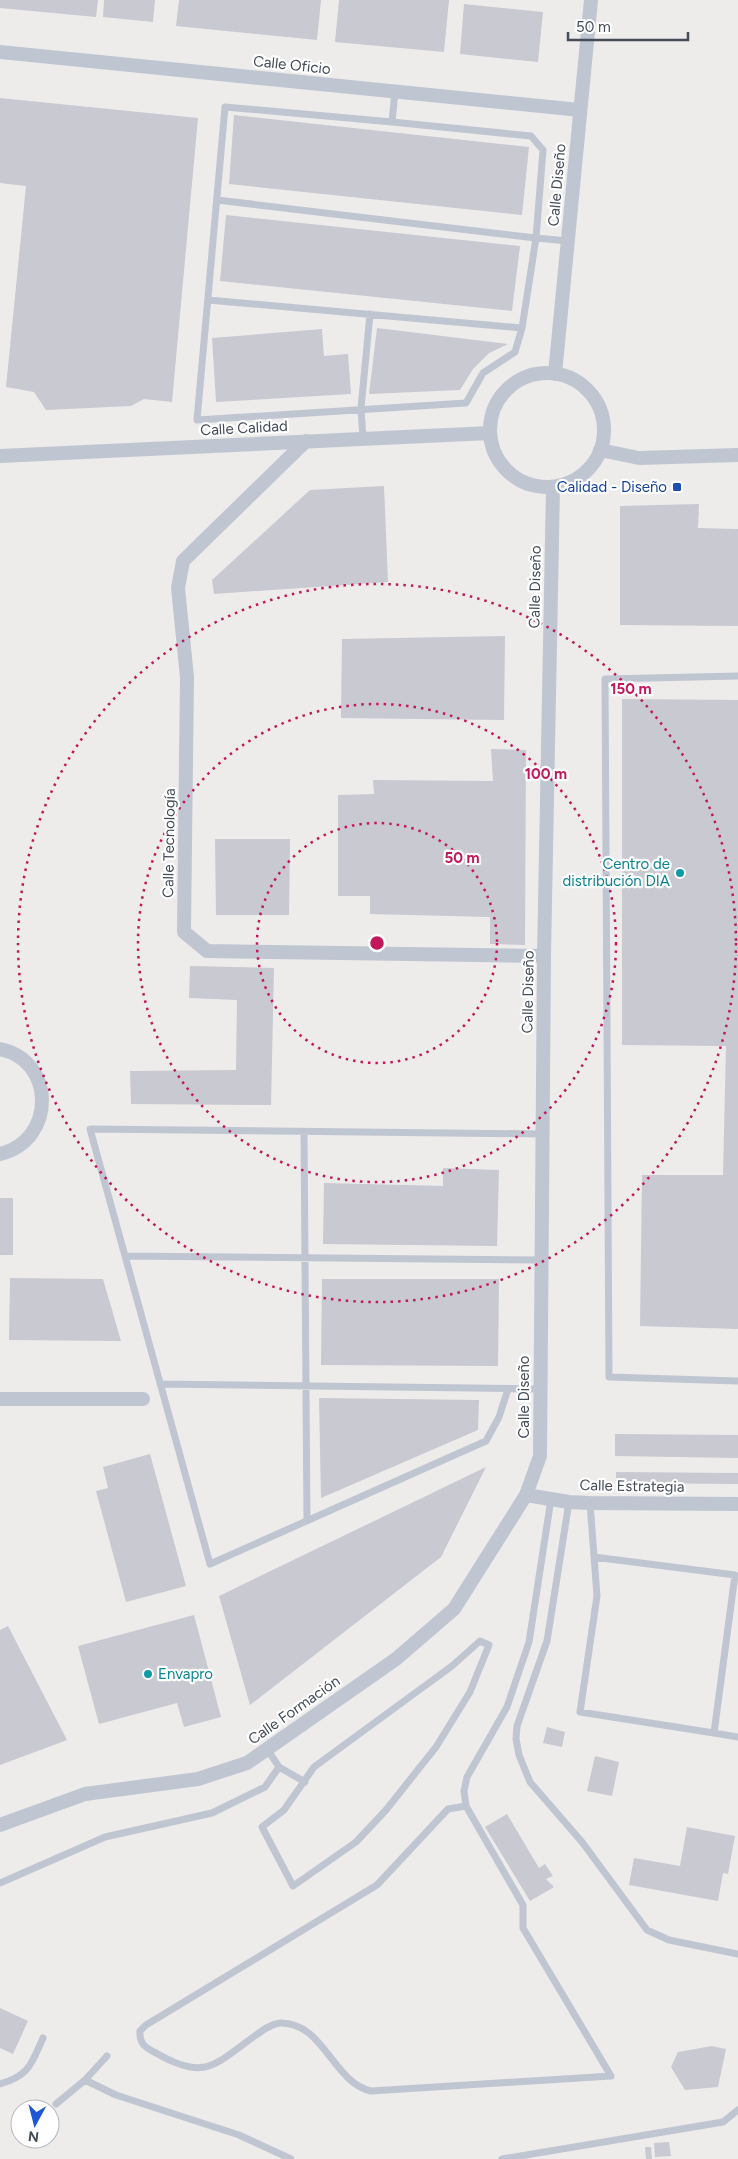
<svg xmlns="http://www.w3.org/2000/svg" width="738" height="2159" font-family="Figtree,sans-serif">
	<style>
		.building { fill: #c8c9d1 }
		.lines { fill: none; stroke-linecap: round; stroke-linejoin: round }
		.lane { stroke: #bfc6d1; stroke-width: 7 }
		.street { stroke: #bfc6d1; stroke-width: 14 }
		.ring { fill: none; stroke: #c2185b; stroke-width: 2.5; stroke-dasharray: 2.5 5 }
		.transit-dot { fill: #1a4fb4; stroke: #fff; stroke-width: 2 }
		.culture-dot { fill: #0f9aa8; stroke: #fff; stroke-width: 2 }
		.labels { text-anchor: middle; stroke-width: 4.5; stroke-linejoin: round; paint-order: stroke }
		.street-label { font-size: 15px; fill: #444c58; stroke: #fff }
		.transit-label { font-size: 15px; fill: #164399; stroke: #fff; text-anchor: end }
		.culture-label { font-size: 15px; fill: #0d838f; stroke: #fff; text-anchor: end }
		.centre { fill: #c2185b; stroke: #fff; stroke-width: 2.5 }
		.ring-label { font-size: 15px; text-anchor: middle; font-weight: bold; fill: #c2185b; stroke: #fff; stroke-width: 4.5; stroke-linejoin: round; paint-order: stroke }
	</style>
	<rect width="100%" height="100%" fill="#eeebeb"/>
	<path class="building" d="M0 0H98L96 17 0 8Z
		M104 0H155L153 22 103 17Z
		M179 0H321L317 40 176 26Z
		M339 0H449L444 52 335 42Z
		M464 4 543 12 538 62 460 54Z
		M0 98 198 118 172 402 144 399 131 406 46 410 34 392 6 387 26 186 0 183Z
		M234 115 529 147 522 215 229 184Z
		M226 215 520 246 512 311 220 281Z
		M377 328 508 344 489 353 473 369 460 390 369 394Z
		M322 329 324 356 348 354 351 394 216 402 212 338Z
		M384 486 388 582 214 594 212 580 310 490Z
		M699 504 698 528 738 529V626L620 625V506Z
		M505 636 504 720 341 718 342 639Z
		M622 699 738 700V1329L640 1326 642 1175H723L726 1046 622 1045Z
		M491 749 526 750 525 945 490 944V917L370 914V896H338V795L374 794 373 780 493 781Z
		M215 839H290L289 915H216Z
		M190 966 274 968 271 1105 131 1104 130 1071 236 1070 237 1000 189 998Z
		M443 1168 499 1170 497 1246 323 1244 324 1183 443 1186Z
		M0 1198H13V1255H0Z
		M10 1278 103 1279 121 1341 9 1340Z
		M322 1279H499L498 1366 321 1365Z
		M319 1398 479 1400 478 1430 321 1498Z
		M615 1434 738 1435V1458L615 1456Z
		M150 1454 186 1586 126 1602 96 1491 108 1488 103 1467Z
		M486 1467 441 1557 250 1705 219 1596Z
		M616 1472 738 1473V1484L616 1483Z
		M194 1615 221 1717 184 1727 177 1703 99 1724 78 1646Z
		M8 1626 67 1740 0 1765V1630Z
		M547 1727 565 1732 562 1747 543 1743Z
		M595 1756 619 1762 612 1796 587 1791Z
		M507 1814 539 1868 545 1864 553 1876 546 1879 554 1887 530 1901 485 1827Z
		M687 1827 735 1836 728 1874 723 1873 718 1901 629 1885 634 1858 680 1866Z
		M0 2008 28 2021 13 2054 0 2048Z
		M712 2046 726 2049 718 2087 685 2090 671 2067 678 2052Z
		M669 2142 671 2156 655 2157 654 2143Z
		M645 2147H651L652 2159H646Z"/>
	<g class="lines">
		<path class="lane" d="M395 91 392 122 531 136 543 150 536 238 568 241
			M217 200 536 238 522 328 515 352 483 373 466 403 197 420 225 107 392 122
			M208 300 522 328
			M363 439 361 408 370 314
			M738 676 605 679 609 1377 738 1381
			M304 1132 307 1521
			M125 1256 542 1260
			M160 1384 540 1389
			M508 1389 499 1417 486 1441 210 1564 90 1129 543 1134
			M569 1502 547 1641 517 1726 516 1739 519 1755 530 1782 582 1842 647 1930 669 1940 738 1954
			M590 1503 597 1596 580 1712 714 1733
			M594 1557 735 1575 714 1733 738 1737
			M480 1641 489 1645 470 1692 436 1747 386 1810 356 1842 293 1886 262 1827 284 1810 314 1767 452 1666Z
			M267 1749 279 1767 305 1782
			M466 1806 448 1809 377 1885 146 2025 140 2031C139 2044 146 2048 156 2053 206 2082 215 2064 256 2035 263 2030 271 2024 280 2023 324 2022 332 2082 371 2091L611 2076 523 1928V1905L466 1806 464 1791 467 1777 507 1707 529 1642 551 1499
			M0 1883 105 1837 212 1813 265 1787 279 1767
			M85 2080 116 2095 239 2135 291 2159
			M0 2084C30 2075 31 2064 43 2038
			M56 2104 85 2080 107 2056
			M502 2159 723 2122 738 2110"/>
		<path class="street" d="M0 52 580 110
			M490 430a57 57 0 1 1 114 0a57 57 0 1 1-114 0Z
			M555 374 591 0
			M306 441 183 561 178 588 187 677 184 932 207 951 544 956
			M600 450 639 458 738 455
			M0 456 490 433
			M0 1049C56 1060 56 1141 0 1154
			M0 1399H143
			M526 1495 569 1502 590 1503 738 1504
			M0 1825 85 1794 198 1779 247 1763 396 1659 454 1609 526 1495 540 1456 544 956 553 487"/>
	</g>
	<g class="ring">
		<circle cx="377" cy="943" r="120"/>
		<circle cx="377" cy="943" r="239"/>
		<circle cx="377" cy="943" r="359"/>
	</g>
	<rect class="transit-dot" x="672" y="482" width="10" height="10" rx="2.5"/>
	<g class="culture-dot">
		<circle cx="680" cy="873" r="5"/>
		<circle cx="148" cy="1674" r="5"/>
	</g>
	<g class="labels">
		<g class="street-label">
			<text transform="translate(292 65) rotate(6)" y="5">Calle Oficio</text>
			<text transform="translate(557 185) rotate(-85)" y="5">Calle Diseño</text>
			<text transform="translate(244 428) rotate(-3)" y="5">Calle Calidad</text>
			<text transform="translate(535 587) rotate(-89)" y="5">Calle Diseño</text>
			<text transform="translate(169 843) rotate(-89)" y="5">Calle Tecnología</text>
			<text transform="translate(528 992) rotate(-89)" y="5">Calle Diseño</text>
			<text transform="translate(524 1397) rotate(-90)" y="5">Calle Diseño</text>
			<text transform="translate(632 1486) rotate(1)" y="5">Calle Estrategia</text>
			<text transform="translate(294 1710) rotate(-35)" y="5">Calle Formación</text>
		</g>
		<g class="transit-label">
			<text x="667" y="492">Calidad - Diseño</text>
		</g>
		<g class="culture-label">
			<text x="670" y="869">Centro de<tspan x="670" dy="17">distribución DIA</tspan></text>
			<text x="158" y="1679" text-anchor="start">Envapro</text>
		</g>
	</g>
	<circle cx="377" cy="943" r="8" class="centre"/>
	<g class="ring-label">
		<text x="631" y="694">150 m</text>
		<text x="546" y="779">100 m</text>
		<text x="462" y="863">50 m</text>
	</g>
	<g transform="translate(35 2124) rotate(187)"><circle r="24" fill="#ffffff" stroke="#b4b7bc"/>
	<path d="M0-4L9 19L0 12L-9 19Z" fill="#1e57d5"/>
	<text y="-8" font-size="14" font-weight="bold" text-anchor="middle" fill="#444c58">N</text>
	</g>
	<path d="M568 32v8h120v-8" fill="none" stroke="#444c58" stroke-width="2.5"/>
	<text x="576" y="32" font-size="15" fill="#444c58" stroke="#ffffff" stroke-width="4" paint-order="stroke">50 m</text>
</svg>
